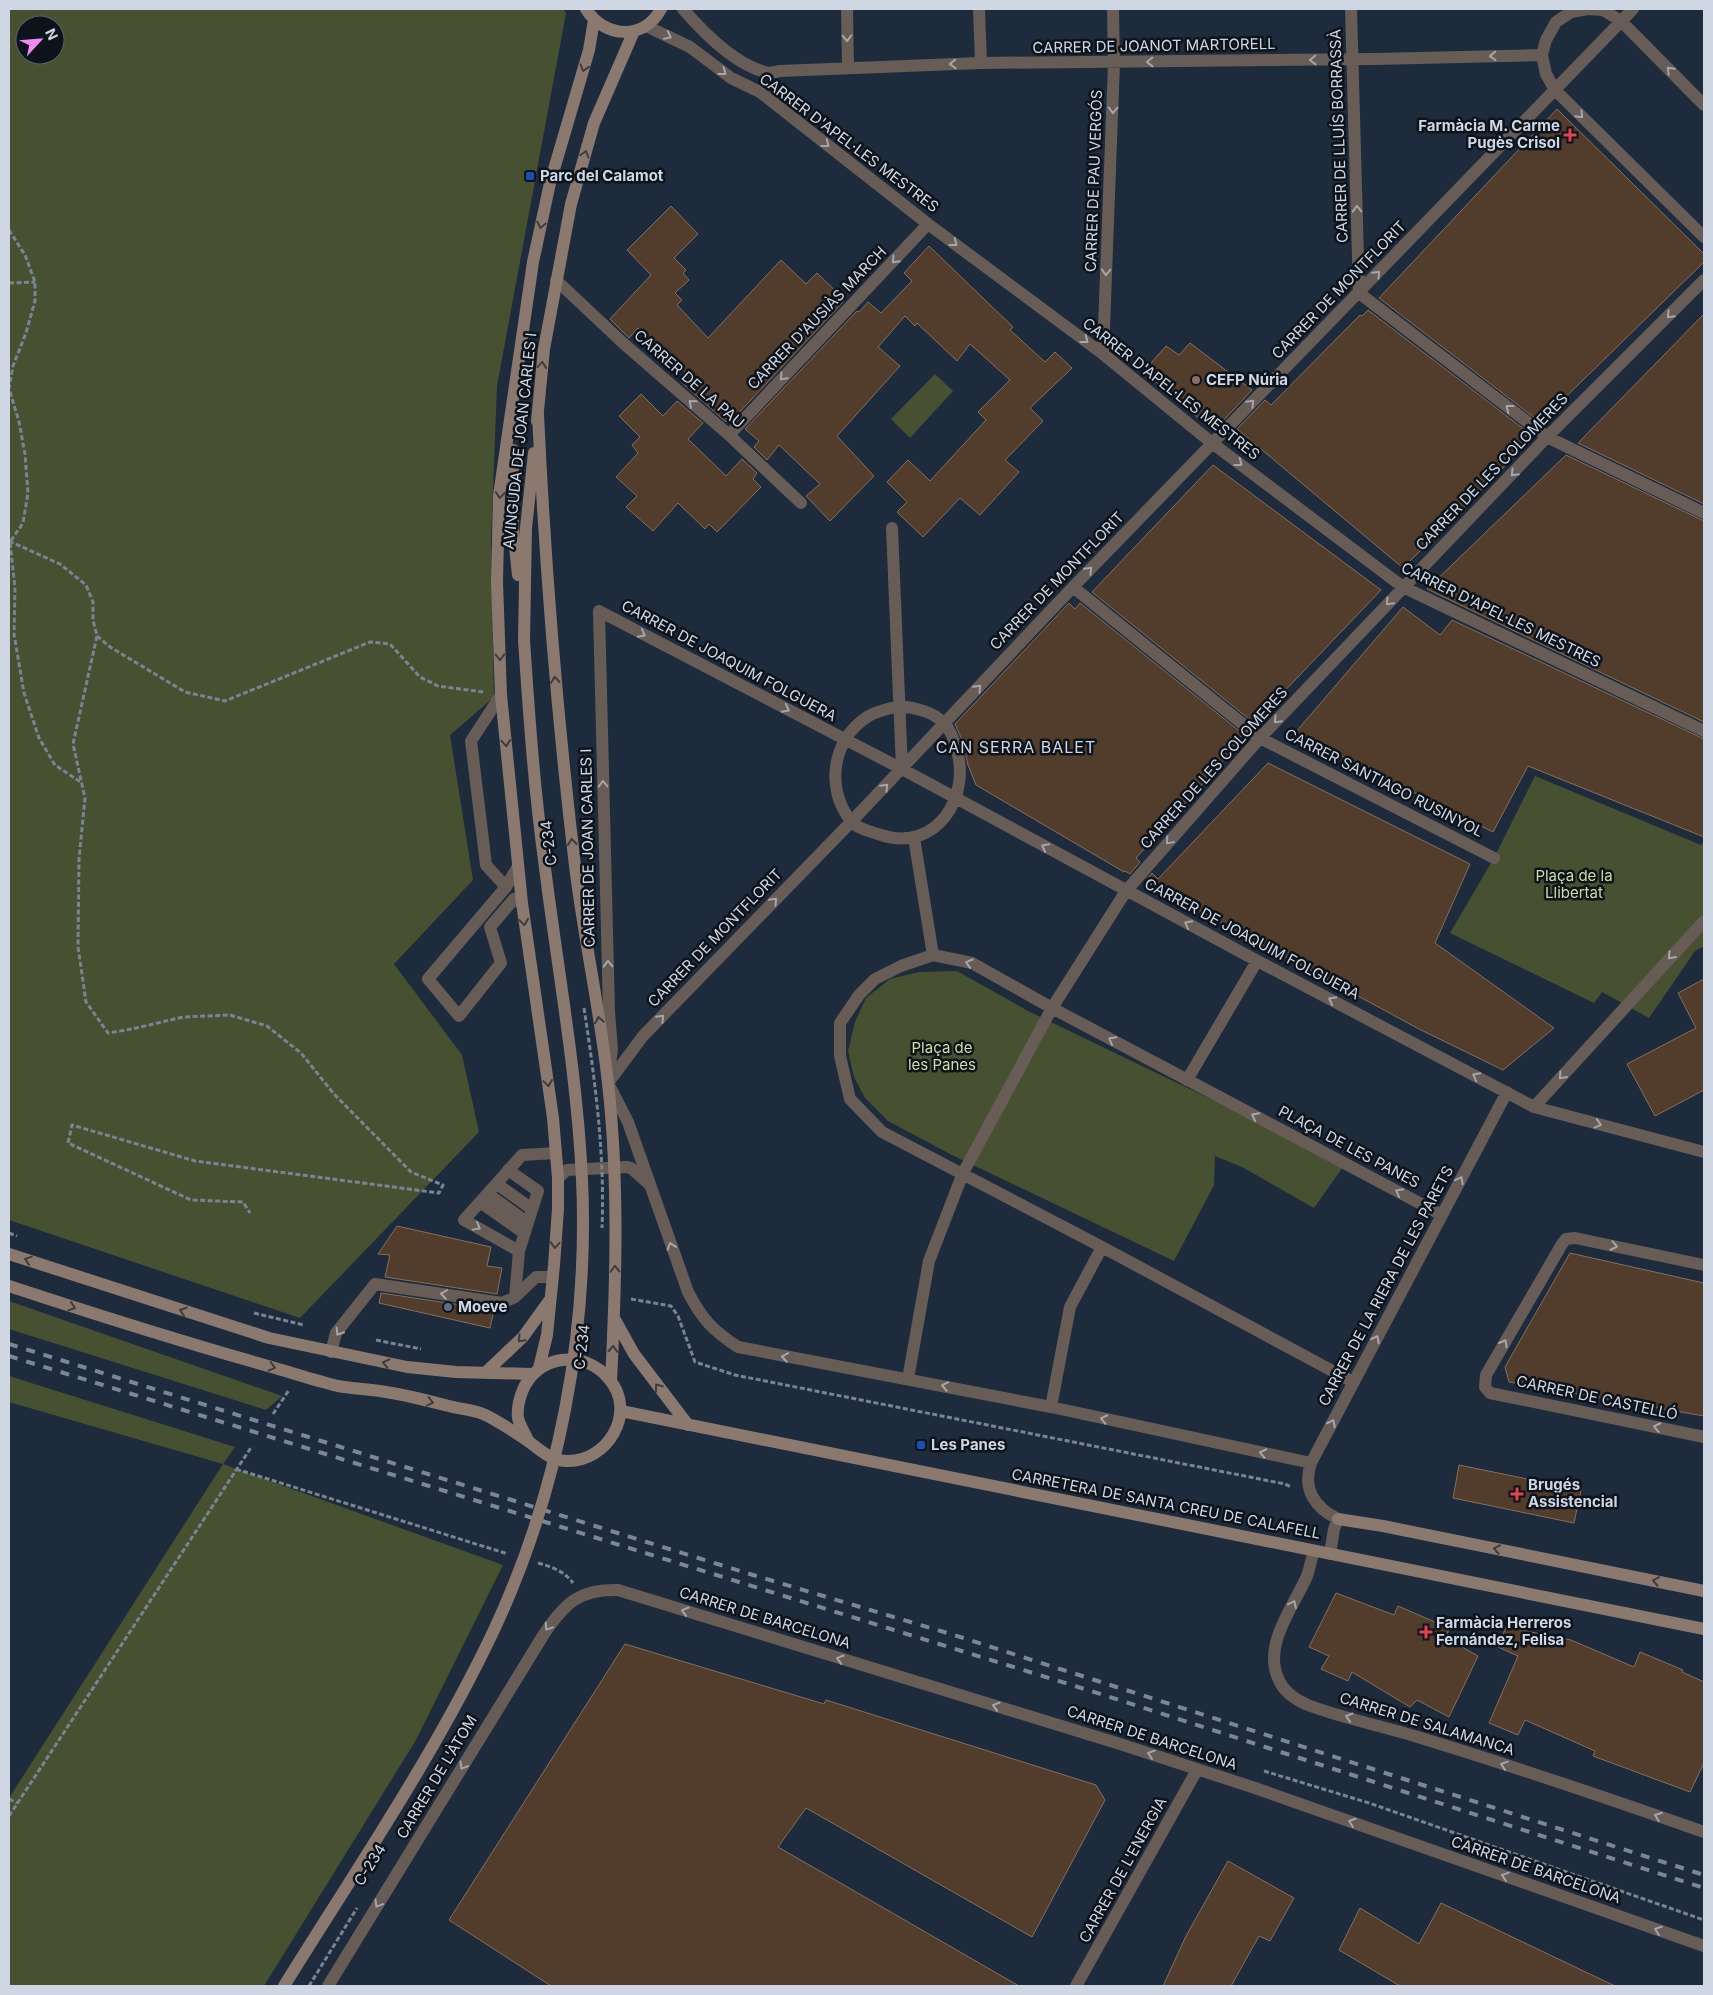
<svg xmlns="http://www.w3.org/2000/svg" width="1713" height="1995" font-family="Inter,sans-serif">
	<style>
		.green { fill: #475131; fill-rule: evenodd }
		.building { fill: #523d2d; stroke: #866f5e }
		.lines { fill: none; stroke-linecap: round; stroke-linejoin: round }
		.path { stroke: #798493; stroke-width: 3; stroke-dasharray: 5 2.5; stroke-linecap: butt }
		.lane { stroke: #685c57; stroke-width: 12 }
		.street { stroke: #685c57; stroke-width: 12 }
		.secondary { stroke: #8b7970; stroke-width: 12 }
		.rail { stroke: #7c8796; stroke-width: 4; stroke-dasharray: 9 9; stroke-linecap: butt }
		.path-bridge { stroke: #798493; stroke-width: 3; stroke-dasharray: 5 2.5; stroke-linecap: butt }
		.secondary-bridge { stroke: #8b7970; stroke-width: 12 }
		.oneway { stroke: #a5a6ab }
		.oneway2 { stroke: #3f3c3d }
		.health-dot { fill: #e0444e; stroke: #0d131b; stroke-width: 2 }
		.transit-dot { fill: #1a4fb4; stroke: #0d131b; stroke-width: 2 }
		.education-dot { fill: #8d6e63; stroke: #0d131b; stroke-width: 2 }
		.service-dot { fill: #5c6f8a; stroke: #0d131b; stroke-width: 2 }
		.labels { text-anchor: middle; stroke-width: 5; stroke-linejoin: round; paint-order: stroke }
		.street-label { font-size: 15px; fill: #ced7e3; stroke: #0d131b }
		.poi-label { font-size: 15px; font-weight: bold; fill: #ced7e3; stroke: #0d131b; text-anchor: start }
		.park-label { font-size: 15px; fill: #ccdfa3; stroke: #0d131b }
		.neighbourhood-label { font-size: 16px; letter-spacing: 1px; fill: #ced7e3; stroke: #0d131b }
	</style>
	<rect width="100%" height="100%" fill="#1d2b3d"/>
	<path class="green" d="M9 9H563L566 13 497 386 491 542 494 697 450 735 473 880 394 964 462 1055 479 1132 300 1318 9 1220ZM25 25H55V55H25Z
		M935 374 953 391 910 438 891 419Z
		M1535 776 1701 845 1704 841V946L1695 951 1649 1018 1602 992 1594 1003 1450 933 1494 858Z
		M957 971 1028 1011 1345 1164 1314 1208 1242 1167 1215 1156 1214 1185 1174 1261 950 1154 888 1121 865 1098 854 1077 848 1051 855 1022 866 998 890 979 919 972Z
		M9 1301 282 1396 266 1410 9 1329Z
		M9 1376 235 1447 223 1464 503 1565 416 1740 264 1986H9V1798L223 1464 9 1402Z"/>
	<path class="building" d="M1557 109 1704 254V262L1540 422 1379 298Z
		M671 206 698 234 674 258 686 270 683 273 689 280 675 293 682 300 677 305 708 338 781 260 806 284 817 273 845 300 733 419 731 417 726 422 680 381 687 374 638 328 629 338 610 319 651 275 627 250Z
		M929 246 1013 327 1010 330 1045 362 1055 352 1072 368 1030 408 1043 421 1005 460 1019 472 980 515 960 498 923 537 897 512 907 502 887 482 908 460 930 481 986 420 978 412 1010 380 970 344 957 361 917 323 915 326 905 316 878 347 900 366 837 436 874 476 830 521 806 496 820 484 779 445 767 460 754 447 759 441 745 429 857 311 859 312 868 302 881 313 912 281 904 273Z
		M1368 310 1529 433 1522 439 1528 443 1403 568 1237 429 1265 400 1271 405 1360 315 1362 316Z
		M1704 314V504L1578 443Z
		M1190 343 1252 390 1221 423 1217 419 1211 427 1185 408 1186 405 1143 372 1166 346 1179 355Z
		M641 394 663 416 677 401 703 423 688 439 726 476 742 459 757 473 753 479 761 487 717 532 709 524 705 529 678 503 653 531 626 507 637 496 616 477 638 453 632 445 640 437 619 416Z
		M1566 455 1704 521V722L1427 589Z
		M1213 465 1381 590 1254 723 1092 592Z
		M1069 603 1075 609 1080 603 1243 734 1239 739 1241 741 1136 858 1140 862 1130 874 1125 871 1124 872 976 785 968 765 963 742 955 724Z
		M1403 607 1440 635 1452 620 1704 739V837L1528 766 1493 832 1295 733Z
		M1268 763 1470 864 1435 943 1554 1028 1503 1070 1419 1029 1145 881 1152 873 1158 879Z
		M1704 979V1090L1655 1116 1627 1064 1696 1028 1678 993Z
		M397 1226 491 1247 487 1266 502 1268 497 1294 385 1277 390 1255 378 1254Z
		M1570 1253 1704 1283V1416L1509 1382 1505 1367Z
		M381 1293 494 1310 490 1328 379 1303Z
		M1459 1465 1581 1490 1574 1523 1453 1498Z
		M1336 1593 1394 1615 1398 1606 1449 1628 1446 1638 1478 1656 1449 1717 1417 1700 1410 1707 1352 1672 1348 1681 1321 1669 1329 1656 1309 1647Z
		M1506 1627 1571 1640 1634 1667 1640 1652 1683 1670 1682 1672 1704 1682V1763L1690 1792 1593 1756 1595 1751 1525 1720 1518 1735 1489 1723 1518 1656 1498 1647Z
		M625 1644 824 1704 826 1700 1096 1785 1105 1800 1032 1937 806 1808 778 1847 1019 1986H551L449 1920Z
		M1228 1861 1294 1898 1270 1941 1259 1936 1231 1986H1163L1186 1936Z
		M1441 1903 1615 1986H1400L1339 1950 1360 1908 1419 1944Z"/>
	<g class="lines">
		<path class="path" d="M9 230 25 255 35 282V301L26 333 13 366 9 388 19 422 25 454 28 493 23 523 10 542 15 588 14 634 24 693 39 738 55 765 82 783
			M9 283 35 282
			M9 541 60 564 86 585 93 602V620L97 636 73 744 85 798 79 859 78 947 86 1002 108 1033 132 1029 183 1017 230 1015 267 1026 301 1053 334 1094 411 1172 443 1185 439 1193 195 1161 72 1125 68 1143 191 1200 243 1202 250 1213
			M97 636 110 647 185 692 225 701 370 642 390 644 420 677 438 686 483 692
			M9 1233 17 1236
			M631 1299 671 1306 678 1316 695 1362 735 1375 1285 1484 1291 1487
			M254 1313 304 1325
			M376 1340 421 1349
			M273 1414 289 1390
			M236 1469 508 1554
			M538 1563C552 1567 564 1571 573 1583
			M1264 1771 1369 1803 1704 1920
			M9 1799 17 1803
			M9 1816 252 1446"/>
		<path class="lane" d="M501 695 471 741 486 865 506 887
			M517 868 506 887 428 979 459 1016 501 963 490 927 514 899 522 903
			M508 1170 538 1191 519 1251
			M497 1184 532 1209
			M488 1194 528 1223
			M480 1202 524 1233
			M515 1297 519 1251 464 1220 522 1155 556 1153
			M331 1352 336 1333 375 1284 502 1303 515 1297 536 1277H552"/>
		<path class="street" d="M683 9C703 32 734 64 765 72 769 74 775 72 780 71L981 63 1375 59 1542 55
			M847 9 848 68
			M979 9 981 63
			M1351 9 1359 293 1547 437 1704 513
			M646 26 690 47 731 78 760 92 928 224 1103 354 1212 443 1403 587 1704 731
			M1704 105 1621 21 1603 10 1588 9 1571 12 1556 22 1546 40 1542 55 1546 74 1555 90 1704 237
			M556 280 623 343 729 435 801 503
			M1103 354 1114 63 1113 9
			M729 435 928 224
			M892 528 902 769
			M1073 587 1260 738 1494 858
			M899 706C915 708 933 711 945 724 950 730 954 740 956 747 972 796 937 853 881 835 872 832 857 829 851 821 825 789 832 740 867 717 876 711 888 709 899 706Z
			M914 838 933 955
			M609 1073 612 1049 609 1012 599 611 902 769 1250 957 1534 1107 1704 1152
			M1187 1080 1257 961
			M608 1083 643 1036 851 822 1073 587 1633 9
			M608 1083 628 1122 688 1292C702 1319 712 1330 738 1347L1051 1407 1311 1463
			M1534 1107 1704 921
			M558 1178 567 1170 626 1167 631 1168 649 1184
			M1704 1265 1575 1238 1566 1239 1562 1244 1486 1375 1485 1387 1490 1393 1704 1437
			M908 1379 929 1261 963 1173 1052 1008 1126 891 1260 738 1547 437 1704 280
			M1353 1382 1102 1247 882 1132 850 1099 840 1056V1023L859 995 875 979 901 966 933 955 972 963 1052 1008 1442 1215
			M1051 1407 1070 1307 1102 1247
			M1314 1551C1311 1559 1310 1568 1307 1576 1294 1606 1263 1644 1278 1678 1283 1691 1296 1700 1308 1705 1344 1719 1384 1726 1421 1738 1516 1767 1610 1799 1704 1832
			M1330 1554 1334 1529 1338 1519C1315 1508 1302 1489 1311 1463L1507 1092
			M328 1986 544 1634C565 1603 579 1589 618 1590L1120 1744 1255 1788 1704 1946
			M1076 1986 1197 1770"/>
		<path class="secondary" d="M586 9C604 38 644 41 661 9
			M538 414C545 565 557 715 575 866 584 939 600 1010 608 1083 619 1182 616 1282 611 1381
			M537 421 544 349 571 204 594 123 634 31
			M513 450V528L518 575
			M524 640 526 528 534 453
			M9 1254 269 1338 407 1367 456 1372 532 1374
			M9 1286C97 1315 186 1343 275 1368 296 1374 317 1381 338 1386 354 1389 370 1389 386 1392 407 1395 428 1401 449 1406 460 1409 473 1410 483 1414 497 1420 516 1433 528 1441 540 1450 550 1460 566 1461 607 1463 638 1412 609 1379 584 1348 536 1355 522 1392 519 1400 517 1409 518 1418 520 1426 525 1434 529 1442
			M614 1318 634 1354 688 1425
			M539 1368 547 1335 554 1265 558 1209V1178L553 1118 522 903 501 695 497 582 499 495 533 262 550 183 589 50 594 20
			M486 1372 523 1337 549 1301
			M621 1411 1704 1629
			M1338 1519 1383 1526 1704 1591"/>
		<path class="rail" d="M9 1344 753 1575 954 1635 1704 1875
			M9 1356 1091 1691 1704 1888"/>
		<path class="path-bridge" d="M584 1008C595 1080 605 1154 602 1228
			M309 1986 357 1908"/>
		<path class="secondary-bridge" d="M284 1986C356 1870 436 1753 494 1630 559 1491 589 1332 582 1179 577 1072 557 966 544 860 534 787 529 714 524 640"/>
	</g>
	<defs><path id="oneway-chevron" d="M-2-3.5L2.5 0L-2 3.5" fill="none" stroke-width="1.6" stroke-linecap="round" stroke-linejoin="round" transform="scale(1.25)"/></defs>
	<g class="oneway">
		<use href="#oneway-chevron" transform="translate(668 36) rotate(26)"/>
		<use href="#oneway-chevron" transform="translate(847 38) rotate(89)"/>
		<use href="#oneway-chevron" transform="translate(1493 56) rotate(178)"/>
		<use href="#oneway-chevron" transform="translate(1313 60) rotate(179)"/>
		<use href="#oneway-chevron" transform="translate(1150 62) rotate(179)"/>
		<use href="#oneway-chevron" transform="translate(953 64) rotate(178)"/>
		<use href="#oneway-chevron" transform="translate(1670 70) rotate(-135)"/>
		<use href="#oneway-chevron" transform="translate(723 72) rotate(37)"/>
		<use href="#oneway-chevron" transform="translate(1113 110) rotate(92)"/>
		<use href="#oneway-chevron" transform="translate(1580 115) rotate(45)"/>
		<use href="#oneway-chevron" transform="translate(826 144) rotate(38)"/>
		<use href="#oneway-chevron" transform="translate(1357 209) rotate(-92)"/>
		<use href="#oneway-chevron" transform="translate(954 243) rotate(37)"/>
		<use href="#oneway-chevron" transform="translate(895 260) rotate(133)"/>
		<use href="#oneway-chevron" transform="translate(1106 272) rotate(92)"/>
		<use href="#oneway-chevron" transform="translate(1377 274) rotate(-46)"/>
		<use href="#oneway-chevron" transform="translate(1670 315) rotate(135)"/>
		<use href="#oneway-chevron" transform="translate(1085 340) rotate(37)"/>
		<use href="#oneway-chevron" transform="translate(783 377) rotate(134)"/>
		<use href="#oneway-chevron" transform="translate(692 403) rotate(-139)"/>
		<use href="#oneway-chevron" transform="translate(1251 403) rotate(-46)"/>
		<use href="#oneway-chevron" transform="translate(1509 408) rotate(-142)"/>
		<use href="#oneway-chevron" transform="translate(1239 463) rotate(37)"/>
		<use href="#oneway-chevron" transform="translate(1514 473) rotate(134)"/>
		<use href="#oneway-chevron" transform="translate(1089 570) rotate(-46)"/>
		<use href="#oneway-chevron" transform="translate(1389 602) rotate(134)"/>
		<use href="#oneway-chevron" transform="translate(642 634) rotate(28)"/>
		<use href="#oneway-chevron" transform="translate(978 688) rotate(-47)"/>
		<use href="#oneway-chevron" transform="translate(786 709) rotate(28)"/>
		<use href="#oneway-chevron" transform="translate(1277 720) rotate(134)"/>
		<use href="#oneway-chevron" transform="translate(603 784) rotate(-91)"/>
		<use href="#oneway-chevron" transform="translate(885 787) rotate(-46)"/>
		<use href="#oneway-chevron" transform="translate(1169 841) rotate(131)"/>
		<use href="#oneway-chevron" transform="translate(1045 847) rotate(-152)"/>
		<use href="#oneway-chevron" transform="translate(774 901) rotate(-46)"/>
		<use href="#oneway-chevron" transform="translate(1188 924) rotate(-152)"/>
		<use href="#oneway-chevron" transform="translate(1671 956) rotate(132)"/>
		<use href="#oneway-chevron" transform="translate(969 963) rotate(-163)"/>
		<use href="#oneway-chevron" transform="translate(608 964) rotate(-92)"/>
		<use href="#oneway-chevron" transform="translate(1332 1000) rotate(-152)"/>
		<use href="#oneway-chevron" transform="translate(661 1018) rotate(-46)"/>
		<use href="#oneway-chevron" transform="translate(1112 1040) rotate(-152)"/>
		<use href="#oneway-chevron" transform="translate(1476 1076) rotate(-152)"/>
		<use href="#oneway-chevron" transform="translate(1562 1076) rotate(132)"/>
		<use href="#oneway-chevron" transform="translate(1255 1116) rotate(-152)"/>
		<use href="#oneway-chevron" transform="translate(1598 1124) rotate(15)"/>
		<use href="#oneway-chevron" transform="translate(1460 1180) rotate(-62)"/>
		<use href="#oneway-chevron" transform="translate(1399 1192) rotate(-152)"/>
		<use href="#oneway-chevron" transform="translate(477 1227) rotate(29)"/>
		<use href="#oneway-chevron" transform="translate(671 1246) rotate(-109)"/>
		<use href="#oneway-chevron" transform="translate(1614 1246) rotate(12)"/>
		<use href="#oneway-chevron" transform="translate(444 1294) rotate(-172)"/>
		<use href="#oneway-chevron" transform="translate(339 1332) rotate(122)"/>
		<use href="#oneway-chevron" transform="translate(1376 1339) rotate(-62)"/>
		<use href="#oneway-chevron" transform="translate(1504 1343) rotate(-60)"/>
		<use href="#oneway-chevron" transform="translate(785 1357) rotate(-170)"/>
		<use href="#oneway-chevron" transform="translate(945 1386) rotate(-169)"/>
		<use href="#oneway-chevron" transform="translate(1104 1419) rotate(-168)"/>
		<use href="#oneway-chevron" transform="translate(1332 1423) rotate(-63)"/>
		<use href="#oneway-chevron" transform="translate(1657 1427) rotate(-168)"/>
		<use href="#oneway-chevron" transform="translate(1263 1453) rotate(-168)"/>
		<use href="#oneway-chevron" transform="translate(1293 1604) rotate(-65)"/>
		<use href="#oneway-chevron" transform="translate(685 1611) rotate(-163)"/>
		<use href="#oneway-chevron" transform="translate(548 1627) rotate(124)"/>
		<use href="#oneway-chevron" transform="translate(840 1659) rotate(-163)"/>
		<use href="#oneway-chevron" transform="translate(996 1706) rotate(-163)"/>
		<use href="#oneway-chevron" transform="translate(1349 1717) rotate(-164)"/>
		<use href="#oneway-chevron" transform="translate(1151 1754) rotate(-162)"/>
		<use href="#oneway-chevron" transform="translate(1504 1765) rotate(-162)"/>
		<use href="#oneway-chevron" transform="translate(463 1766) rotate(121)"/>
		<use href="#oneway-chevron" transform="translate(1658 1816) rotate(-160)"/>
		<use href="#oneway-chevron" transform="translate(1352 1822) rotate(-161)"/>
		<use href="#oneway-chevron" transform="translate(1505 1876) rotate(-161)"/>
		<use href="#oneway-chevron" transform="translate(378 1904) rotate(121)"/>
		<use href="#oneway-chevron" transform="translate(1658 1930) rotate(-161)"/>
	</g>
	<g class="oneway2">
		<use href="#oneway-chevron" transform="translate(584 68) rotate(107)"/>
		<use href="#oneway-chevron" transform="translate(585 154) rotate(-74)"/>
		<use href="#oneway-chevron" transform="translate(541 225) rotate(102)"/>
		<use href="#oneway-chevron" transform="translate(542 365) rotate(-85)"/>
		<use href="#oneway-chevron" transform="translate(500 495) rotate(96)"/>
		<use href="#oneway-chevron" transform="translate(500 657) rotate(88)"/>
		<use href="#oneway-chevron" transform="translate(555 680) rotate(-96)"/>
		<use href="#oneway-chevron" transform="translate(506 743) rotate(85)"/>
		<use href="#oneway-chevron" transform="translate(572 842) rotate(-96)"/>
		<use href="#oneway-chevron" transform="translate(524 922) rotate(82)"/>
		<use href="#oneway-chevron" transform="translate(599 1020) rotate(-99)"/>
		<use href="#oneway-chevron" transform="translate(548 1083) rotate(82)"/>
		<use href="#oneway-chevron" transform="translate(555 1245) rotate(94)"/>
		<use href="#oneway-chevron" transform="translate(28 1260) rotate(-162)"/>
		<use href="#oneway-chevron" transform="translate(615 1269) rotate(-91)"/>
		<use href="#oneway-chevron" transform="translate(72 1307) rotate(18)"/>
		<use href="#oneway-chevron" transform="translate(183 1311) rotate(-162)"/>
		<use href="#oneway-chevron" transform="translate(521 1339) rotate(133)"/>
		<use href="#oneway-chevron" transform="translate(613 1349) rotate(-87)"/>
		<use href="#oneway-chevron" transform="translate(386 1363) rotate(-167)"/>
		<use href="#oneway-chevron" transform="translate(272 1367) rotate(15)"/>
		<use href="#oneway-chevron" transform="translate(658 1387) rotate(-127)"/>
		<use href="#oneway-chevron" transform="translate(430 1402) rotate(14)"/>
		<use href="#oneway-chevron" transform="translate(1497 1549) rotate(-169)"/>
		<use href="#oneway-chevron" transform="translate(1656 1581) rotate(-169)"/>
	</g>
	<g class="health-dot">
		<path d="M1567.5 127.5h5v5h5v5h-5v5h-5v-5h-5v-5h5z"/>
		<path d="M1514.5 1486.5h5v5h5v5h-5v5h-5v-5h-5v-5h5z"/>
		<path d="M1423.5 1624.5h5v5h5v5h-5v5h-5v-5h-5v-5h5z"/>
	</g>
	<g class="transit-dot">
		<rect x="525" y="171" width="10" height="10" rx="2.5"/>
		<rect x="916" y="1440" width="10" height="10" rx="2.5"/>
	</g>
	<circle class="education-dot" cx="1196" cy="380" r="5"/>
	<circle class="service-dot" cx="448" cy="1307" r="5"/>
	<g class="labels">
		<g class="street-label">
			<text transform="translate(1154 46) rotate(-1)" y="5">CARRER DE JOANOT MARTORELL</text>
			<text transform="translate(1339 136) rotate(-92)" y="5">CARRER DE LLUÍS BORRASSÀ</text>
			<text transform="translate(849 143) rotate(37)" y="5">CARRER D'APEL·LES MESTRES</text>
			<text transform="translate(1094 181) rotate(-88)" y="5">CARRER DE PAU VERGÓS</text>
			<text transform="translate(1339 290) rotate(-46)" y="5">CARRER DE MONTFLORIT</text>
			<text transform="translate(817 318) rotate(-46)" y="5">CARRER D'AUSIÀS MARCH</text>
			<text transform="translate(689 379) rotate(41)" y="5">CARRER DE LA PAU</text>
			<text transform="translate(1171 389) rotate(38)" y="5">CARRER D'APEL·LES MESTRES</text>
			<text transform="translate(520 441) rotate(-84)" y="5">AVINGUDA DE JOAN CARLES I</text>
			<text transform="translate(1492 472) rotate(-46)" y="5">CARRER DE LES COLOMERES</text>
			<text transform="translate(1057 581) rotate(-46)" y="5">CARRER DE MONTFLORIT</text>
			<text transform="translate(1501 615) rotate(26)" y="5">CARRER D'APEL·LES MESTRES</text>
			<text transform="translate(729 661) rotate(28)" y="5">CARRER DE JOAQUIM FOLGUERA</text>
			<text transform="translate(1214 768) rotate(-48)" y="5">CARRER DE LES COLOMERES</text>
			<text transform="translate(1384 783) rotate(27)" y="5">CARRER SANTIAGO RUSINYOL</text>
			<text transform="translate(549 843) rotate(-97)" y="5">C-234</text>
			<text transform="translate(588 848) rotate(-91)" y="5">CARRER DE JOAN CARLES I</text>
			<text transform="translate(715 938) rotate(-46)" y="5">CARRER DE MONTFLORIT</text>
			<text transform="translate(1252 939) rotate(28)" y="5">CARRER DE JOAQUIM FOLGUERA</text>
			<text transform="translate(1349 1147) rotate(28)" y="5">PLAÇA DE LES PANES</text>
			<text transform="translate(1386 1286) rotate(-62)" y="5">CARRER DE LA RIERA DE LES PARETS</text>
			<text transform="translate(582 1347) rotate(-83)" y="5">C-234</text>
			<text transform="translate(1597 1398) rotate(12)" y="5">CARRER DE CASTELLÓ</text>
			<text transform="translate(1166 1504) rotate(11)" y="5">CARRETERA DE SANTA CREU DE CALAFELL</text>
			<text transform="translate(765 1618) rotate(17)" y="5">CARRER DE BARCELONA</text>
			<text transform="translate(1427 1724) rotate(17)" y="5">CARRER DE SALAMANCA</text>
			<text transform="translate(1152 1738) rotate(18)" y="5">CARRER DE BARCELONA</text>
			<text transform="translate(437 1777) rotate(-59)" y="5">CARRER DE L'ÀTOM</text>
			<text transform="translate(370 1865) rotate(-58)" y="5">C-234</text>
			<text transform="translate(1123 1870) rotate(-61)" y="5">CARRER DE L'ENERGIA</text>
			<text transform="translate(1536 1870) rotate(19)" y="5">CARRER DE BARCELONA</text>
		</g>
		<g class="poi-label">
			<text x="1560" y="131" text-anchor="end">Farmàcia M. Carme<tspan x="1560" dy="17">Pugès Crisol</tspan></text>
			<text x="540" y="181">Parc del Calamot</text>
			<text x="1206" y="385">CEFP Núria</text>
			<text x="458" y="1312">Moeve</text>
			<text x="931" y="1450">Les Panes</text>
			<text x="1528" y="1490">Brugés<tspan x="1528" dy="17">Assistencial</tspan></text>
			<text x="1436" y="1628">Farmàcia Herreros<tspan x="1436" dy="17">Fernández, Felisa</tspan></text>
		</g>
		<g class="park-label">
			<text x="1574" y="881">Plaça de la<tspan x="1574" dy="17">Llibertat</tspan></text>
			<text x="942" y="1053">Plaça de<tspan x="942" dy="17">les Panes</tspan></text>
		</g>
		<g class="neighbourhood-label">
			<text x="1016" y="753">CAN SERRA BALET</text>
		</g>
	</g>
	<rect width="1713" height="1995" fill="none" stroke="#ced7e3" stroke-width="20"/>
	<g transform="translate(40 40) rotate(64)"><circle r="24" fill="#0d131b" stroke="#5a616b"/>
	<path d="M0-4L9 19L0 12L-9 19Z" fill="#f18af4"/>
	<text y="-8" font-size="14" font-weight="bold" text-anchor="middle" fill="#ced7e3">N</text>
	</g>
</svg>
